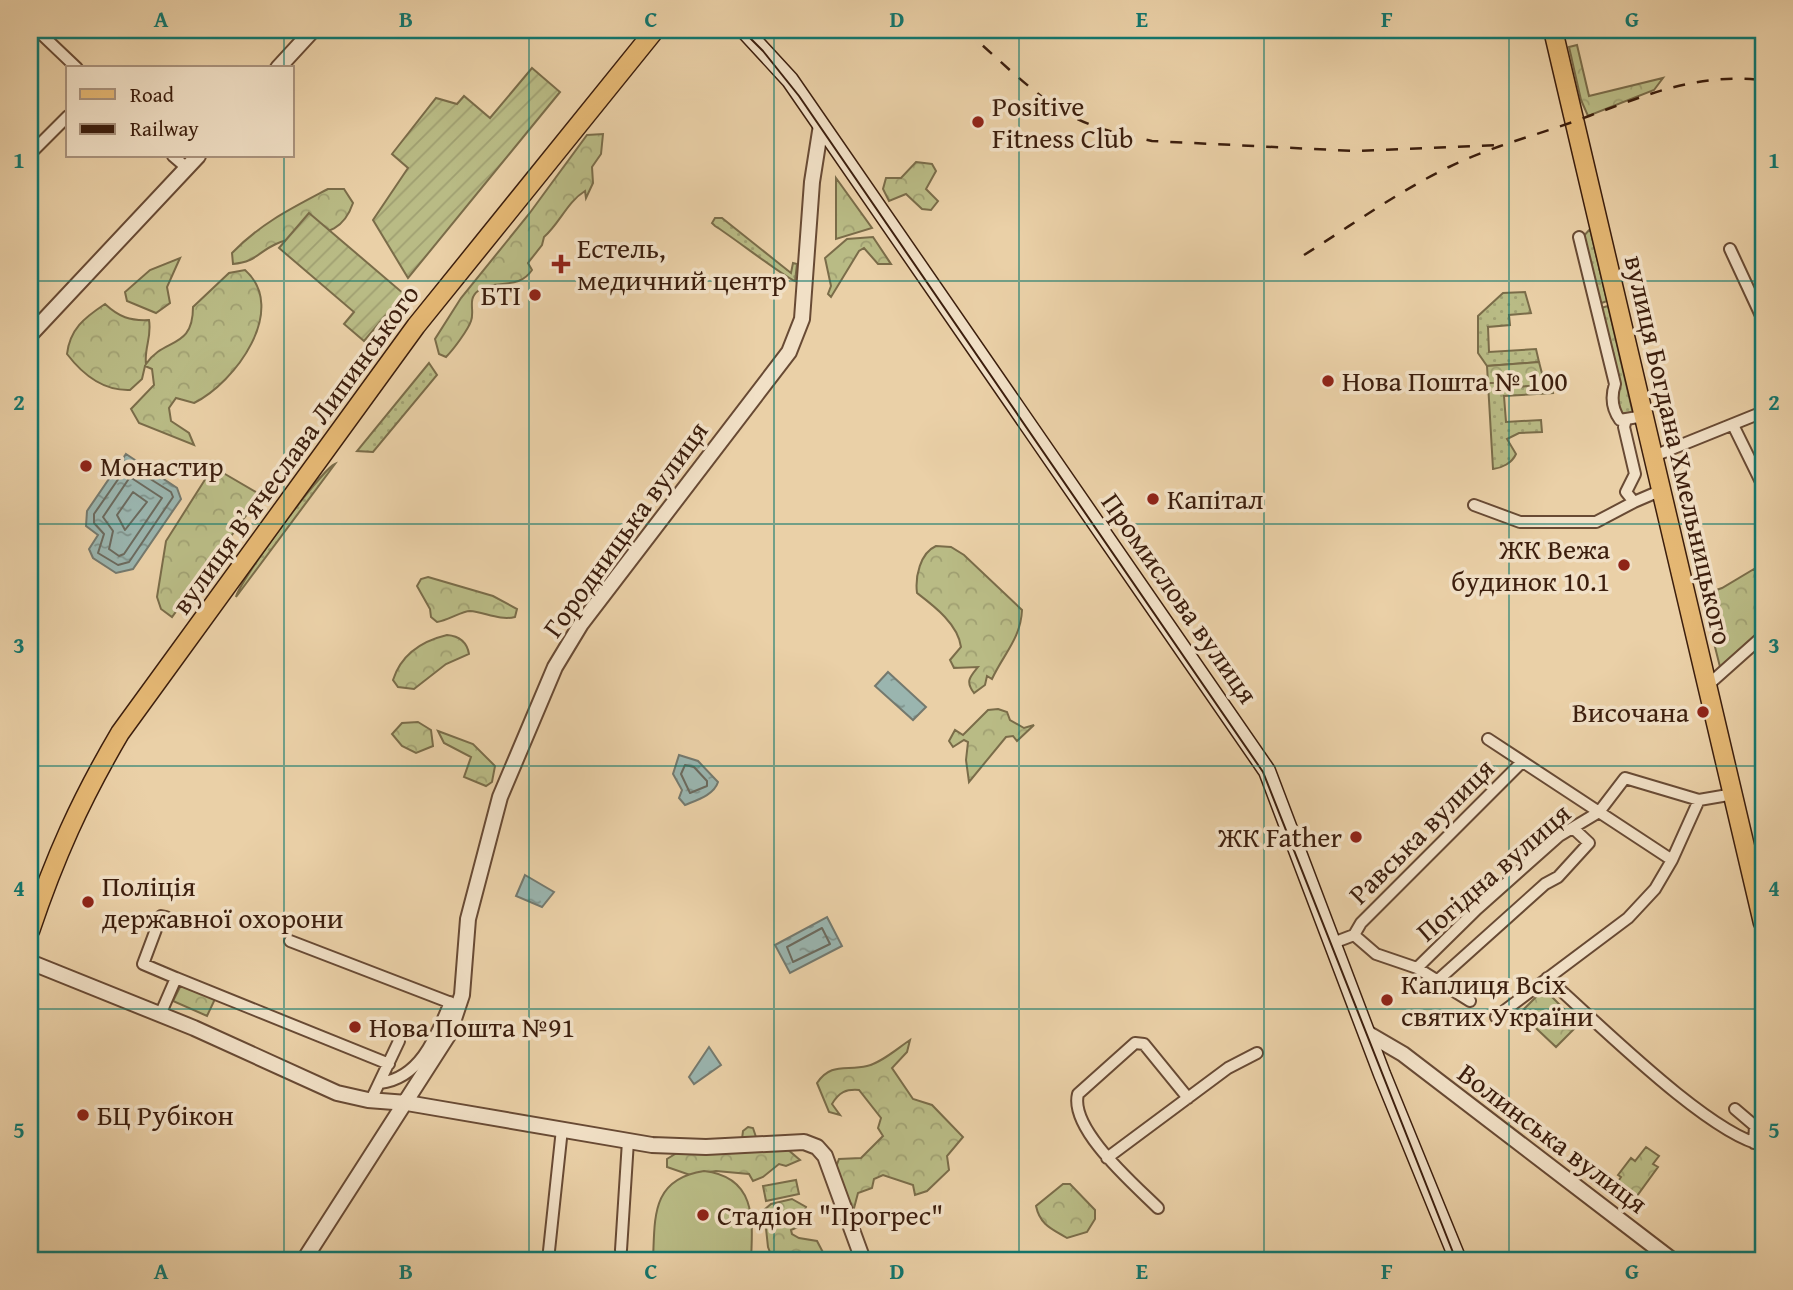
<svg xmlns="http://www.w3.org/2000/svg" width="1793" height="1290" font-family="'Gentium Book Plus',serif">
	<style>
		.grass { fill: url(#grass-dots); stroke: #7a6c49; stroke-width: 2 }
		.forest { fill: url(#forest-crowns); stroke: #7a6c49; stroke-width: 2 }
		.garden { fill: url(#garden-furrows); stroke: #7a6c49; stroke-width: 2 }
		.pitch { fill: #b9bb85; stroke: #7a6c49; stroke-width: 2 }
		.water { fill: url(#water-ripples); stroke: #74796e; stroke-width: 2 }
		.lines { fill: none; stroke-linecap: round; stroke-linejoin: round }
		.shore { stroke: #6b6a5e; stroke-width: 2 }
		.minor-casing { stroke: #684a34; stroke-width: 14 }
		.tertiary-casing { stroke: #684a34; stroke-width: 18 }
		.secondary-casing { stroke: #3c1e0d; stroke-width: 19 }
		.primary-casing { stroke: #3c1e0d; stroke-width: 21 }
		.minor { stroke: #f1e0c6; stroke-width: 10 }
		.tertiary { stroke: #f1e0c6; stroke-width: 14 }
		.secondary { stroke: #f1e0c6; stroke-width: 16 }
		.primary { stroke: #e5b874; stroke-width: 18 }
		.tram { stroke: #3c1e0d; stroke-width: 2 }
		.rail { stroke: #3c1e0d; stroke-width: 2.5; stroke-dasharray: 12 12; stroke-linecap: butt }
		.grid { fill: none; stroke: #0f766e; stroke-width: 2; stroke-opacity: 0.55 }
		.poi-dot { fill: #8f2418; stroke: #f1e0c6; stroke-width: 2.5 }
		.labels { text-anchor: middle; stroke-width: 7; stroke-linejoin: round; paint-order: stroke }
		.poi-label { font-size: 28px; fill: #3c1e0d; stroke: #f1e0c6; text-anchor: start }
		.street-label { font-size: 28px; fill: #3c1e0d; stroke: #f1e0c6 }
		.neatline { fill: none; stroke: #0f766e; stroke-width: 2.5 }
		.grid-label { font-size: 23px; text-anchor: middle; font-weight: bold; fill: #0f766e }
	</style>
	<defs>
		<pattern id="grass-dots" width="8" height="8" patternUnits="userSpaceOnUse" patternTransform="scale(1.75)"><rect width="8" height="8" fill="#b9bb85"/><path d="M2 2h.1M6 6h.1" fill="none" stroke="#a0a072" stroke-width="1.8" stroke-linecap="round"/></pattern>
		<pattern id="forest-crowns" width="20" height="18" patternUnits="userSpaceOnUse" patternTransform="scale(1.75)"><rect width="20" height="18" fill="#b9bb85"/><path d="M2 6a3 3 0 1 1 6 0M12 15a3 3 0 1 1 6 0" fill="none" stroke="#a0a072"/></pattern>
		<pattern id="garden-furrows" width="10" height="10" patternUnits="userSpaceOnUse" patternTransform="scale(1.75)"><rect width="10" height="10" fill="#b9bb85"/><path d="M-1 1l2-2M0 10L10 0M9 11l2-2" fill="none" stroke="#a0a072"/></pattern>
		<pattern id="water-ripples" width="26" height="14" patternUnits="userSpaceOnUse" patternTransform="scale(1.75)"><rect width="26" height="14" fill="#9ab5af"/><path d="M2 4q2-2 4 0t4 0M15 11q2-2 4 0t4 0" fill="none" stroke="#7f938d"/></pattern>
	</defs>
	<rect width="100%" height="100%" fill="#ead0a7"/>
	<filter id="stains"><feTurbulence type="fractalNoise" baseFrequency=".00286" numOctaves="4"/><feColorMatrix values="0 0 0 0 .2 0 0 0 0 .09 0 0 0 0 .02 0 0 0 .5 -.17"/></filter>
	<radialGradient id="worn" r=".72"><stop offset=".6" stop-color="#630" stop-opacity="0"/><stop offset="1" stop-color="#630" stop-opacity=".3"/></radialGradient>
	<path class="grass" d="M715 218H722L791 273 793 263 797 264 795 281C788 280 730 235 715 226L712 223Z
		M1590 229 1607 301 1596 305 1580 240Z
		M1525 292 1531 313 1509 315 1510 325 1488 327 1489 352 1536 349 1539 362 1487 366 1478 353V316L1503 293Z
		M1608 306 1634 418 1620 420 1597 309Z
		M429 363 437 375 373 452 357 451Z
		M1488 383H1502L1513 387 1551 384 1553 393 1504 396 1506 422 1541 420 1542 432 1519 433 1507 439 1516 454C1512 463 1502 468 1493 469Z
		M335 464 236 597C240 580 321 470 335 464Z"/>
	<path class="forest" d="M1577 45 1589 96 1663 78 1654 90 1588 116 1581 100 1569 47Z
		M603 134 601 154 592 167 593 183 586 198 585 191C567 202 560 223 544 237L542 245 528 263 532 270C518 291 496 278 478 291 467 299 475 311 471 321 468 330 453 350 446 357L439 354 435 339 461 298 529 214 587 135Z
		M916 162 932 164 936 171 926 189 938 201 931 210 922 209 906 194 889 201 883 189 886 178H901Z
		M836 178 872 228 836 239Z
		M328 189H344L353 203C339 244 308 229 276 244 258 252 256 262 233 264L232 253C261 223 292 208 328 189Z
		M873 237 891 264H878L864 248 859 251 831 297 828 294 831 286 825 258 847 239Z
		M180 258 167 287 170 303 156 313 127 301 125 292 150 270Z
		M245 270C289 309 235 383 194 403L176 398 169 408 171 421 189 433 194 445 139 423 131 409 154 385 152 369 145 366 142 379 130 390C103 391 83 375 67 354 70 329 84 318 105 304 119 317 130 321 149 320 152 337 144 348 146 364 164 337 193 350 193 307L229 273Z
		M1539 362 1545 385 1513 387 1502 383H1488L1487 366Z
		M213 467 261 495 172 617 161 609 157 597 166 541Z
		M936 546 951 547 964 555 1022 610C1021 638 1003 655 992 679L987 676 985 685 974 693C965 681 970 677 978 667L954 668 950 660 961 647C958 624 934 606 917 593 915 577 920 553 936 546Z
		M1754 569 1763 580V628L1720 667 1702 595 1722 588Z
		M428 577 493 596 517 609 515 617C500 621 484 612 470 611 462 611 447 621 437 622L431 617 430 609 417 586 421 579Z
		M447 635C459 636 467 642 469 654L446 664 414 689 398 687 393 680C401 655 422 641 447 635Z
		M998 709 1007 712 1010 720 1024 728 1034 725 1017 741 1013 736 1006 737 969 782 966 760 968 742 964 740 953 747 949 741 955 730 963 735 988 710Z
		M418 722 431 730 433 746 416 753 402 746 392 734 402 723Z
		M438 731 473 744 495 766 492 782 486 786 464 777 471 757 444 743Z
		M181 985 215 999 207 1016 173 1001Z
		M1544 989 1579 1024 1556 1047 1520 1013Z
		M910 1040 907 1052 892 1068 913 1099 932 1105 963 1137 947 1156 949 1170 927 1191 915 1195 913 1185 883 1175 874 1179 872 1188 858 1193 853 1212 836 1167 839 1159 861 1158 883 1136 878 1128 881 1118 859 1090C846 1089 839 1092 832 1104L840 1115 829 1112 817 1083C831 1062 846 1071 867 1066 881 1063 898 1048 910 1040Z
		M748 1127 753 1128 757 1140 787 1149 800 1160 786 1166 779 1164 763 1177 753 1181 749 1174 716 1171 690 1175 667 1167V1159L680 1151 742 1139 743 1131Z
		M1646 1147 1659 1156 1653 1164 1658 1167 1634 1200 1615 1186 1621 1177 1618 1175 1631 1158 1635 1161Z
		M796 1180 799 1194 766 1201 763 1186Z
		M1063 1184H1070L1095 1210V1219L1087 1232 1067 1238C1052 1229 1040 1225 1036 1206Z
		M792 1199 806 1207 798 1227 791 1230 792 1234 799 1238 817 1241 827 1260H773L768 1247 764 1210 771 1204Z"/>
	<path class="garden" d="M532 68 560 92 408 278 373 220 408 168 392 154 436 98 457 104 464 96 490 118Z
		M309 213 404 294 364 341 344 324 354 312 279 248Z"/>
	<path class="pitch" d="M704 1171C756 1177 753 1219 751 1260H653C655 1217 651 1179 704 1171Z"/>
	<path class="water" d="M126 454 177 488 181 499 133 569 116 573 93 558 89 549 98 535 86 526 87 511Z
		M888 672 926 707 913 720 875 686Z
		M679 755 698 761 718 782C714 795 697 800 685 805L679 798 682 790 673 774Z
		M525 875 554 892 542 907 516 896Z
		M827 917 842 946 790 973 775 945Z
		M709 1047 721 1065 694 1084 689 1077Z"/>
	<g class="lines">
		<path class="shore" d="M128 465 171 492 173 497 129 562 118 565 98 553 104 534 94 523V514Z
			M130 477 162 498 124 554 119 556 109 549 113 531 103 517Z
			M133 492 147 502 125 530 117 515Z
			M685 765 694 767 707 781V786L690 793 681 774Z
			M822 928 830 944 793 962 787 947Z"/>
		<g class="minor-casing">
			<path id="minor" d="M37 30 77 68
				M30 154 68 116
				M173 156 187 168
				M1579 237 1615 384C1611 396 1612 409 1620 420L1644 416
				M1730 249 1763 320
				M1626 419 1624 427 1635 474 1626 492 1634 502 1662 490
				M1733 425 1763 486
				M1654 456 1763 412
				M1474 505 1520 522H1596L1634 502
				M1708 685 1763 636
				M1488 739 1672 860
				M1354 935 1361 923 1522 762
				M290 941 459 1006
				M1333 943 1354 935 1376 954 1417 968 1470 1001
				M1417 968 1477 909 1559 836 1599 812 1625 778 1699 800 1734 794
				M176 978 389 1064
				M1547 978C1593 1018 1709 1135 1763 1145
				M1438 980 1545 884 1558 877 1589 843 1573 828
				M163 1008 176 978 143 964 161 916 166 917
				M1496 1017 1628 918 1655 889 1672 860 1699 800
				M380 1083C421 1078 436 1036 450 1002
				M371 1100 399 1041
				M1735 1109 1755 1126 1754 1143
				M1107 1158 1228 1068 1257 1053
				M1158 1208C1135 1185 1069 1129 1078 1094L1135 1043 1144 1044 1188 1098
				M621 1250 628 1141
				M548 1260 562 1129"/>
		</g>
		<g class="tertiary-casing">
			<path id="tertiary" d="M278 68 313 30
				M30 335 198 156
				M30 962 194 1028 337 1093 368 1100 407 1103 652 1145 706 1147 804 1142 817 1147 825 1156 863 1260
				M1367 1033 1403 1054 1672 1260
				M304 1260 449 1034 462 995 468 919 500 797 555 667 581 624 789 352 802 319 812 182 821 125"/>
		</g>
		<g class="secondary-casing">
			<path id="secondary" d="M744 30 790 80 1267 771 1382 1074 1458 1260"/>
		</g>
		<g class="primary-casing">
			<path id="primary" d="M1553 30 1763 923
				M30 931C55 857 80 801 120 733L416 326 655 30"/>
		</g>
		<use href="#minor" class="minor"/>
		<use href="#tertiary" class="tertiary"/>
		<use href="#secondary" class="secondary"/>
		<use href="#primary" class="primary"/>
		<path class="tram" d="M742 30 763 51 799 96 1263 772 1456 1260"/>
		<path class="rail" d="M965 30C998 58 1032 94 1070 115 1094 129 1125 135 1152 141L1354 151 1498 145
			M1304 255C1352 225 1399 191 1449 167 1494 145 1542 134 1589 116 1649 94 1697 73 1763 80"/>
	</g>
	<path class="grid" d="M284 30V68M529 30V1260M774 30V1260M1019 30V1260M1264 30V1260M1509 30V1260M284 156V1260M30 281H1763M30 524H1763M30 766H1763M30 1009H1763"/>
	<g class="poi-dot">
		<circle cx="978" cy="122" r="7"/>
		<path d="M557.5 253.5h7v7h7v7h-7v7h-7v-7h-7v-7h7z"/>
		<circle cx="535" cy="295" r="7"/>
		<circle cx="1328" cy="381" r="7"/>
		<circle cx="86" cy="466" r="7"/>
		<circle cx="1153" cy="499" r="7"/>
		<circle cx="1624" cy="565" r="7"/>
		<circle cx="1703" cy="712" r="7"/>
		<circle cx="1356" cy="837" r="7"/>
		<circle cx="88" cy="902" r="7"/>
		<circle cx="1387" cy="1000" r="7"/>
		<circle cx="355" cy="1027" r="7"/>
		<circle cx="83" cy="1115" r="7"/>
		<circle cx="703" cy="1215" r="7"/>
	</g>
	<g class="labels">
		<g class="poi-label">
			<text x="992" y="116">Positive<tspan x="992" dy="32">Fitness Club</tspan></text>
			<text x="577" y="258">Естель,<tspan x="577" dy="32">медичний центр</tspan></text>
			<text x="521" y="305" text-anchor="end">БТІ</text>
			<text x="1342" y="391">Нова Пошта № 100</text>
			<text x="100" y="476">Монастир</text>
			<text x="1167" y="509">Капітал</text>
			<text x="1610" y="559" text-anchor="end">ЖК Вежа<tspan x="1610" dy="32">будинок 10.1</tspan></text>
			<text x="1689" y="722" text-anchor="end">Височана</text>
			<text x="1342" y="847" text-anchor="end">ЖК Father</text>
			<text x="102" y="896">Поліція<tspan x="102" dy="32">державної охорони</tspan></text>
			<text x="1401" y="994">Каплиця Всіх<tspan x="1401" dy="32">святих України</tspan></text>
			<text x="369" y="1037">Нова Пошта №91</text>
			<text x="97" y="1125">БЦ Рубікон</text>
			<text x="717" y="1225">Стадіон "Прогрес"</text>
		</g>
		<g class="street-label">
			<text transform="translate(295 449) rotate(-54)" y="10">вулиця Вʼячеслава Липинського</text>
			<text transform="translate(1679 450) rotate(77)" y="10">вулиця Богдана Хмельницького</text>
			<text transform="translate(625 529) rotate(-54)" y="10">Городницька вулиця</text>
			<text transform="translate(1180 598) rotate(55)" y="10">Промислова вулиця</text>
			<text transform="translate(1421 831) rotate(-45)" y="10">Равська вулиця</text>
			<text transform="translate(1493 872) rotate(-41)" y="10">Погідна вулиця</text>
			<text transform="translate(1553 1138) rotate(37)" y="10">Волинська вулиця</text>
		</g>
	</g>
	<rect width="1793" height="1290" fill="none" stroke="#ead0a7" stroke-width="77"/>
	<rect x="66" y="66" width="228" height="91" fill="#f1e0c6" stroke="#a9927c" stroke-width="2"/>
	<rect x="80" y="89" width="35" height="10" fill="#e5b874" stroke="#a9927c" stroke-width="2"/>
	<text x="130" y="102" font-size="21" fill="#3c1e0d">Road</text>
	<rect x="80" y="124" width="35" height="10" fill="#3c1e0d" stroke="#a9927c" stroke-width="2"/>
	<text x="130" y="136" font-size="21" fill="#3c1e0d">Railway</text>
	<rect x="38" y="38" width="1717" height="1214" class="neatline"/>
	<g class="grid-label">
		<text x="161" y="27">A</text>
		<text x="406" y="27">B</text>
		<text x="651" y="27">C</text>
		<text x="897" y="27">D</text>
		<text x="1142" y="27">E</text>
		<text x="1387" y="27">F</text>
		<text x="1632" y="27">G</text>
		<text x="19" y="168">1</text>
		<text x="1774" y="168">1</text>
		<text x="19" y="410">2</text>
		<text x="1774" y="410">2</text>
		<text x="19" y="653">3</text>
		<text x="1774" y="653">3</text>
		<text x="19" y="896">4</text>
		<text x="1774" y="896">4</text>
		<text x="19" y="1138">5</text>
		<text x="1774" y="1138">5</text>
		<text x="161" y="1279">A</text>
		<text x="406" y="1279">B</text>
		<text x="651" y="1279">C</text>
		<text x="897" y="1279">D</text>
		<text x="1142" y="1279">E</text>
		<text x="1387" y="1279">F</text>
		<text x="1632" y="1279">G</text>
	</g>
	<rect width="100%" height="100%" filter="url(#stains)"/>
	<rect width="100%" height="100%" fill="url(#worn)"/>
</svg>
